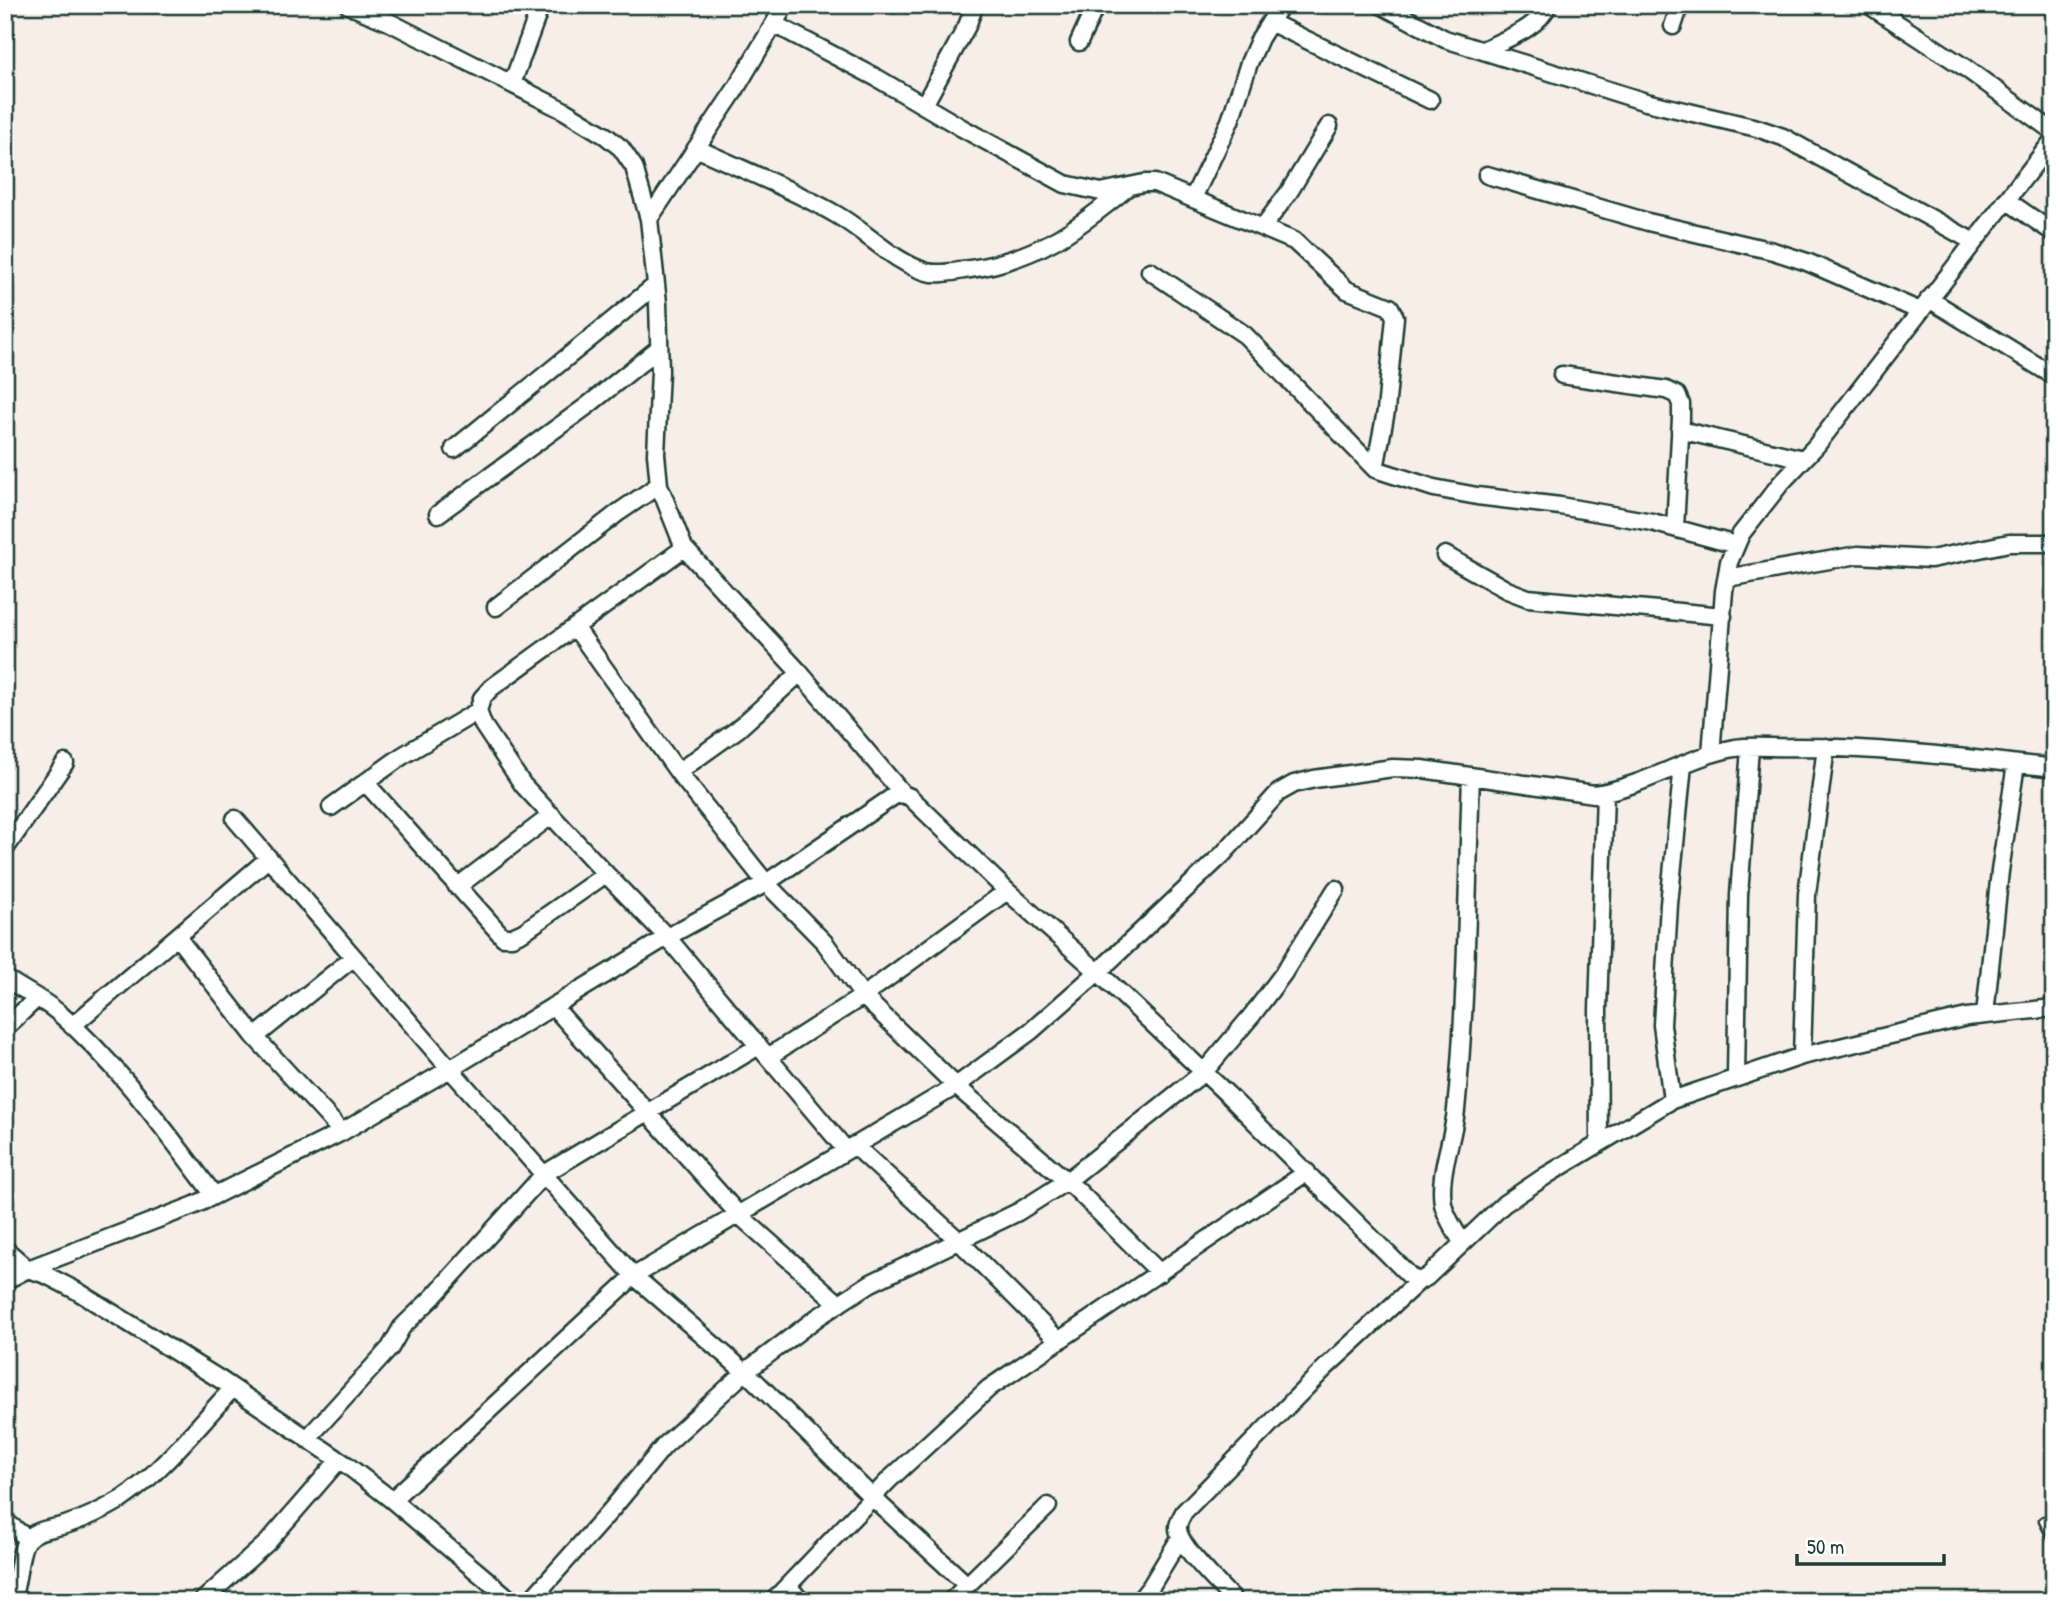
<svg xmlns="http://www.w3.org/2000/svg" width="2059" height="1606" font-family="'Patrick Hand',sans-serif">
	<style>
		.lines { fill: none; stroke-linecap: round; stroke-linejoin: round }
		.service-casing { stroke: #1f3d34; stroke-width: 13 }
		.minor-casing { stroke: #1f3d34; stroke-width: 21 }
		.service { stroke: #fff; stroke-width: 8 }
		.minor { stroke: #fff; stroke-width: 16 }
	</style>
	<rect width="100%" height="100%" fill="#f7efe7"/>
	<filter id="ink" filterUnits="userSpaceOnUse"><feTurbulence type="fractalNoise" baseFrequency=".0143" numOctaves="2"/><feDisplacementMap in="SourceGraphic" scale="14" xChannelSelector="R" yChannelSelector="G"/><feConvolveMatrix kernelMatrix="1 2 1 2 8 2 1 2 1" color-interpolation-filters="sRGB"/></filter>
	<g filter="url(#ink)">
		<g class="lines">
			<g class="service-casing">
				<path id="service" d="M2044 1521 2054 1540"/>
			</g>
			<g class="minor-casing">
				<path id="minor" d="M348 5 389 22 563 110 606 136 621 148 634 167 649 219 658 303 660 371 656 454 659 485 684 548 800 673 903 794
					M1381 5 1445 39 1646 102 1757 128 1783 137 1974 242
					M1869 5 1964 67 2054 132
					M1270 22 1430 100
					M774 24 877 78 962 128 1065 184 1101 192 1144 183H1155L1294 241 1347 290 1390 307 1395 317 1386 411 1375 469
					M1673 26 1680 5
					M1079 42 1096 5
					M1483 50C1505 39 1538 29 1548 5
					M512 84 541 5
					M924 105 967 26 975 5
					M696 148C743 170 792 189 837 215 867 232 893 262 927 272 939 275 952 272 964 270 1034 261 1075 231 1128 187
					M1487 175 1648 222 1773 251 1807 262 1920 311
					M1193 198 1230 121 1249 63 1260 38 1281 5
					M2006 200 2054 233
					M649 219 735 90 785 5
					M1263 227 1289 192 1329 126
					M1150 271 1245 335 1375 469 1434 488 1477 496 1560 506 1652 522 1736 545
					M1929 299 2054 376
					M1562 375 1666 390 1677 395 1681 404V418L1675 528
					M1680 430 1803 459
					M454 449 656 285
					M438 514 587 406 659 348
					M684 548 491 688 482 698 478 711 483 725 523 785 606 874 667 937 846 1150
					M1445 555 1507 590 1528 598 1723 616
					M1727 578 1858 555 1931 559 2009 543H2054
					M496 607 619 512 659 485
					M575 627 678 772 766 883 825 943 863 996 956 1086 1076 1189 1160 1273
					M1711 754 1724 591 1729 562 1741 534 1781 483 1816 446 2054 139
					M678 772 738 729 800 673
					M365 782 503 937H512L523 932 606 874
					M331 807 402 756 478 711
					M235 819 450 1069 634 1276 753 1379 873 1498 967 1585
					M5 849 65 763
					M457 887 552 815
					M177 937 255 1037 342 1132
					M5 978C23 990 44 1000 60 1014 120 1066 166 1132 214 1195
					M553 1006 738 1214 839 1304
					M1985 1015 2000 871 2016 764
					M72 1026 269 858
					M5 1028 36 999
					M255 1037 354 957
					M1802 1056 1807 894 1826 747
					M768 1057 863 996 1007 891
					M1736 1077 1739 895 1750 748
					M1672 1100 1662 1025 1669 904 1683 765
					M1599 1144 1598 1010 1605 793
					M854 1145 958 1240 1059 1341
					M1462 1242C1455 1230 1446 1218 1443 1204 1438 1173 1453 1141 1456 1110 1467 1000 1467 887 1471 776
					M5 1249 28 1269 46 1275 77 1291 221 1380 348 1466 392 1500 512 1601
					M5 1281 28 1269 195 1205 342 1132 450 1069 667 937 766 883 894 796 903 794 910 797 1007 891 1098 972 1228 1095 1412 1278 1419 1281 1427 1277 1504 1204 1547 1175 1672 1100 1802 1056 1967 1017 2054 1008
					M307 1439 390 1348 402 1327 432 1298 544 1174 759 1046
					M392 1500 634 1276 956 1086 1031 1031 1098 972 1223 854 1278 793 1294 784 1314 779 1393 768 1422 769 1594 794C1644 787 1686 757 1735 748 1754 745 1775 748 1794 747 1881 747 1967 758 2054 768
					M5 1521 28 1539
					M788 1586 801 1601
					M11 1601C19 1584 18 1548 28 1539 38 1528 55 1529 68 1524 87 1518 105 1509 122 1499 160 1474 200 1423 233 1388
					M202 1601 268 1542 339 1460
					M530 1601 612 1509 664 1446 745 1372 818 1317 871 1283 1018 1212 1067 1181 1204 1072 1253 1014 1283 974 1336 889
					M773 1601 890 1479 989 1388 1307 1172
					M951 1601 1048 1506
					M1139 1601 1151 1586 1180 1538
					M1234 1601C1221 1585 1177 1546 1178 1527 1178 1522 1182 1516 1184 1512L1326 1367 1419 1281"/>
			</g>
			<use href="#service" class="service"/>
			<use href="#minor" class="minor"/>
		</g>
	</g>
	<rect width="2059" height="1606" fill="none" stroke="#fff" stroke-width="28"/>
	<rect x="14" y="14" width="2031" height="1578" fill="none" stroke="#1f3d34" stroke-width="2.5" filter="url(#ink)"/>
	<path d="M1797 1554v10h147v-10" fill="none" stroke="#1f3d34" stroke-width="3.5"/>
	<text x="1807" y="1554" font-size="21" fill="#1f3d34" stroke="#ffffff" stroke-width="5" paint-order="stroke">50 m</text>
</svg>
